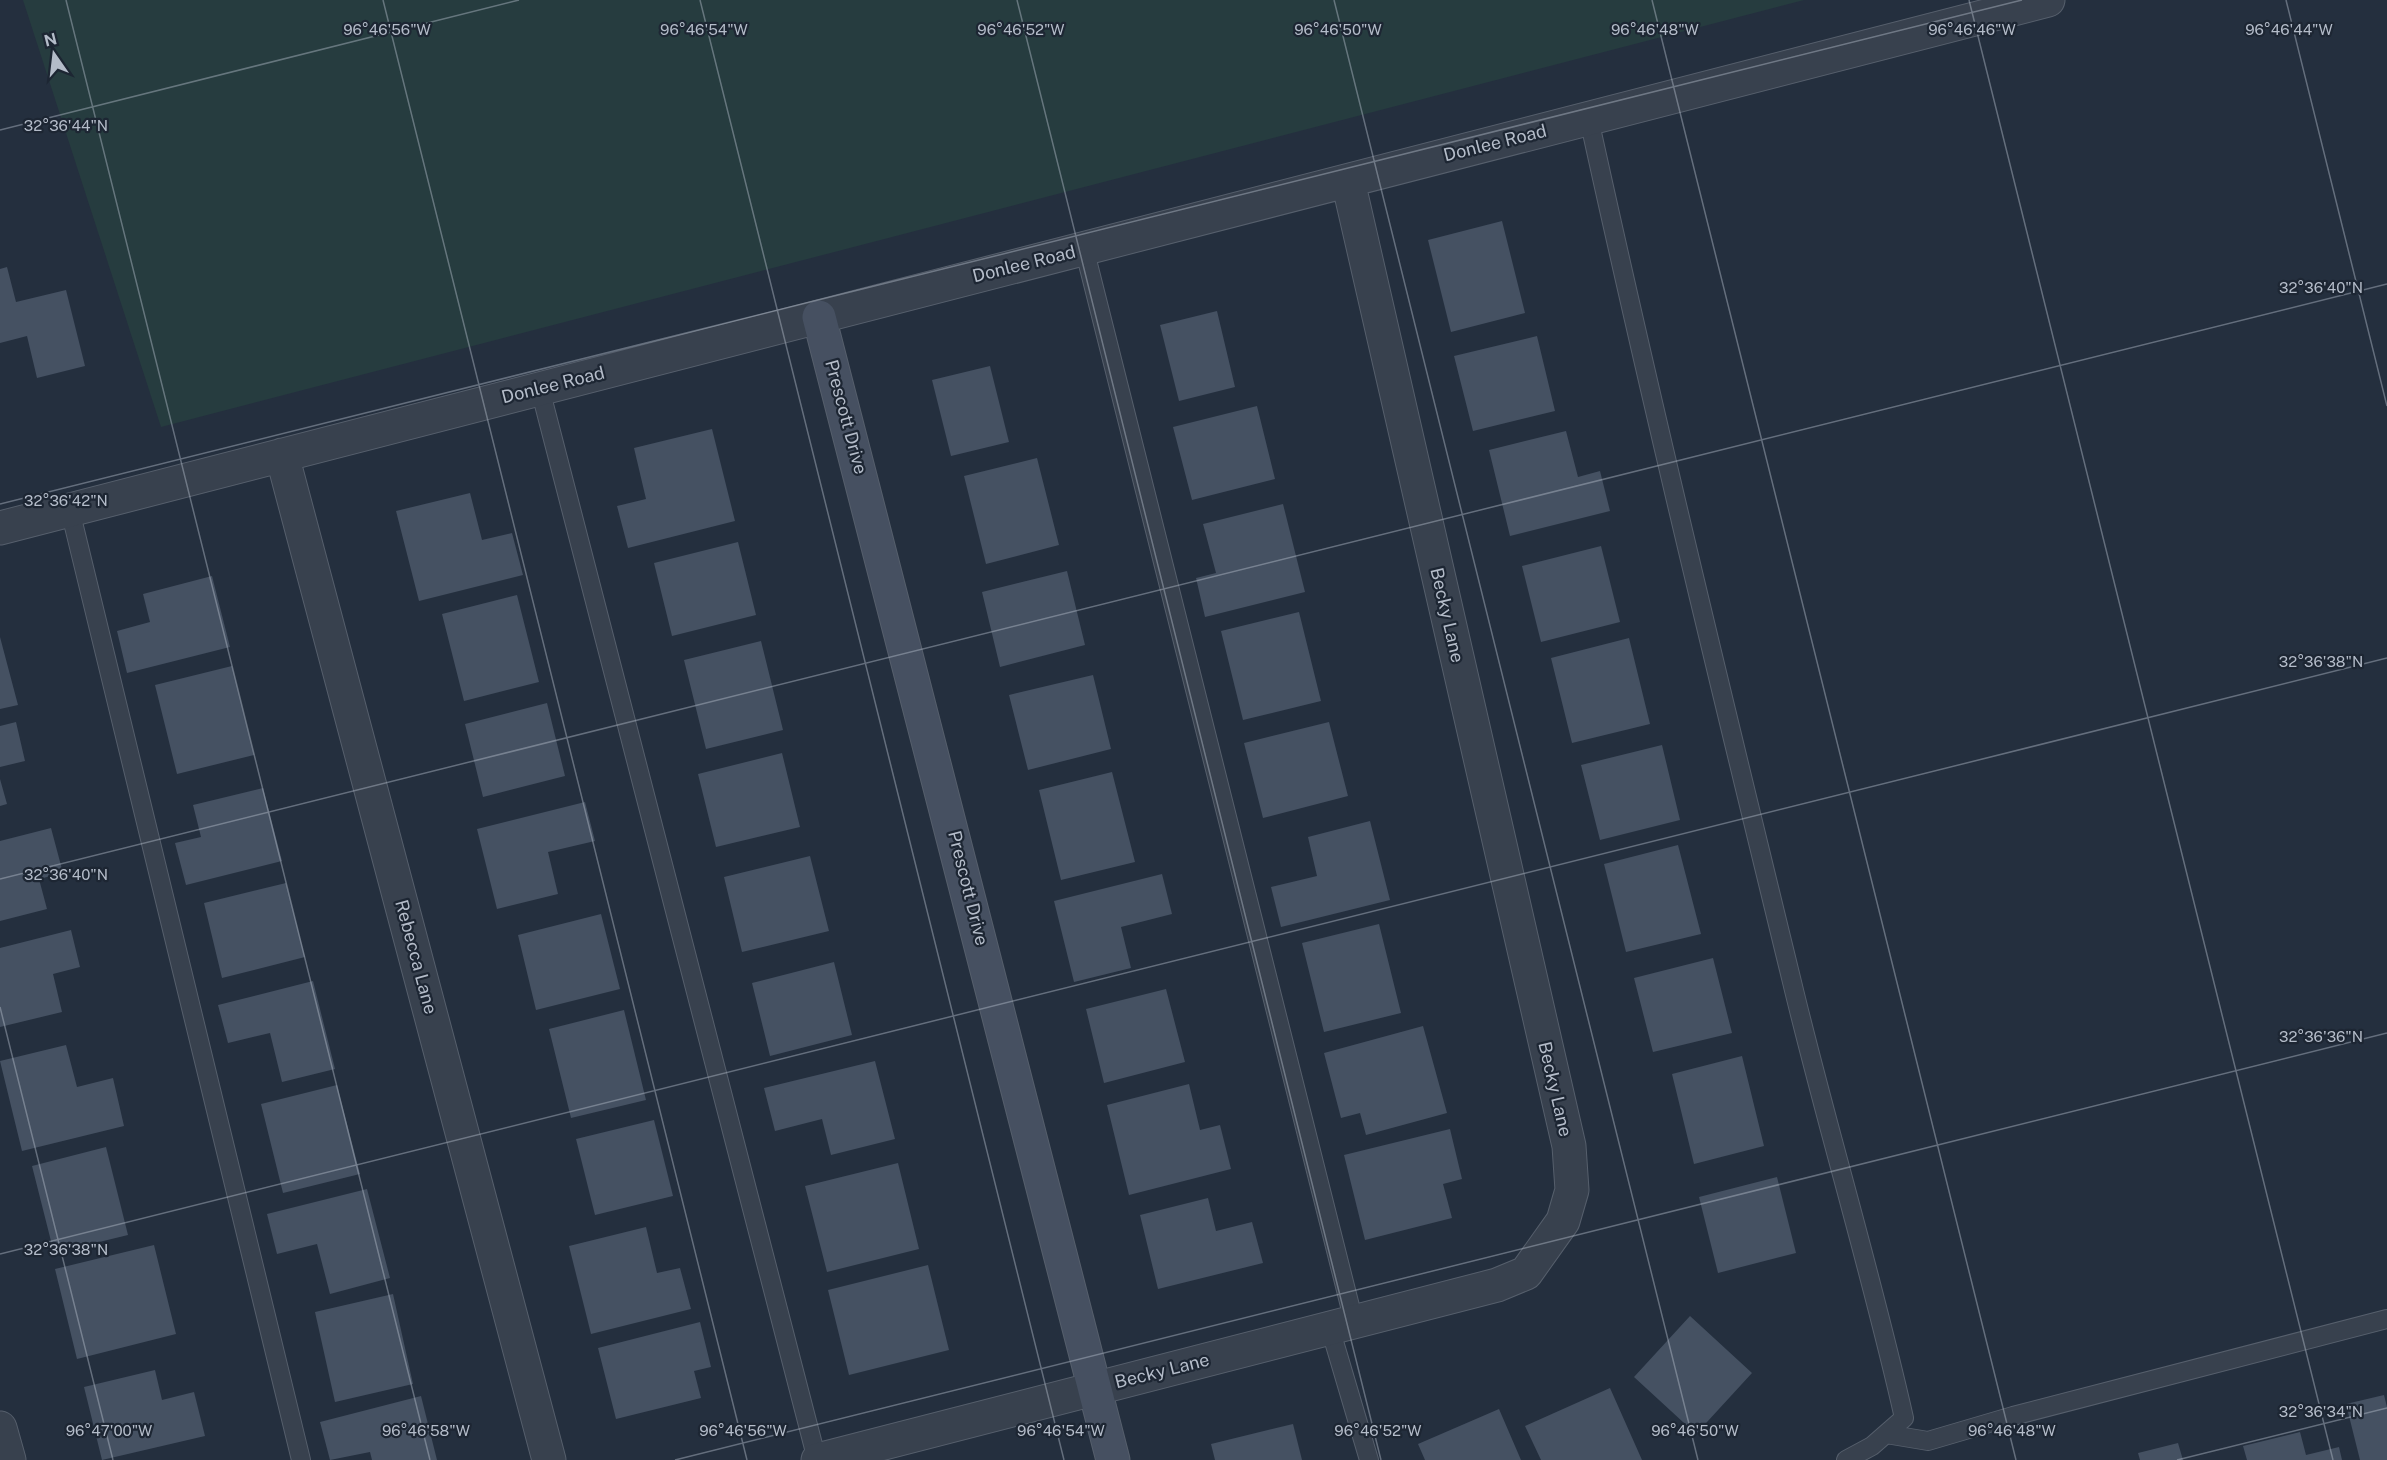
<svg xmlns="http://www.w3.org/2000/svg" width="2387" height="1460" font-family="'Public Sans',sans-serif">
	<style>
		.green { fill: #263c3f }
		.building { fill: #455162 }
		.lines { fill: none; stroke-linecap: round; stroke-linejoin: round }
		.lane-casing { stroke: #565f6c; stroke-width: 20 }
		.street-casing { stroke: #565f6c; stroke-width: 35 }
		.secondary-casing { stroke: #565f6c; stroke-width: 35 }
		.lane { stroke: #38414e; stroke-width: 18 }
		.street { stroke: #38414e; stroke-width: 33 }
		.secondary { stroke: #465061; stroke-width: 33 }
		.ticks { fill: none; stroke: #b4bcc9; stroke-width: 1.5; stroke-opacity: 0.45 }
		.labels { text-anchor: middle; stroke-width: 4.5; stroke-linejoin: round; paint-order: stroke }
		.street-label { font-size: 18px; fill: #b4bcc9; stroke: #1d2633 }
		.ticks-label { font-size: 15px; text-anchor: middle; fill: #b4bcc9; stroke: #1d2633; stroke-width: 4.5; stroke-linejoin: round; paint-order: stroke }
	</style>
	<rect width="100%" height="100%" fill="#242f3e"/>
	<path class="green" d="M23 0H1804L161 427Z"/>
	<path class="building" d="M1502 221 1525 313 1451 332 1428 240Z
		M7 267 16 302 66 290 85 366 37 378 27 336 0 343V269Z
		M1217 311 1235 387 1179 401 1160 325Z
		M1537 336 1555 411 1473 431 1454 356Z
		M990 366 1009 442 951 456 932 380Z
		M1257 406 1275 479 1192 500 1173 427Z
		M712 429 735 521 628 548 617 506 646 499 634 448Z
		M1566 431 1578 477 1600 471 1610 511 1510 536 1489 450Z
		M1037 458 1059 545 986 564 964 476Z
		M470 493 482 540 512 533 523 575 419 601 396 511Z
		M1283 504 1305 592 1205 617 1196 578 1216 573 1203 524Z
		M738 542 756 615 672 636 654 563Z
		M1601 546 1620 622 1541 642 1522 566Z
		M1067 571 1085 645 1000 667 982 592Z
		M212 576 230 647 127 673 117 631 150 622 143 594Z
		M517 595 539 682 464 701 442 614Z
		M1299 612 1321 701 1243 720 1221 631Z
		M0 637 18 705 0 709Z
		M1629 638 1650 724 1572 743 1551 658Z
		M761 641 783 730 706 749 684 660Z
		M232 666 254 755 177 774 155 685Z
		M1093 675 1111 749 1028 770 1009 695Z
		M547 703 565 776 483 797 465 724Z
		M16 722 25 761 0 767V726Z
		M1329 722 1348 796 1263 818 1244 743Z
		M1662 745 1680 820 1600 840 1581 765Z
		M782 753 800 827 716 847 698 774Z
		M1112 772 1135 862 1061 880 1039 790Z
		M0 779 7 804 0 806Z
		M263 788 282 861 186 885 175 843 201 837 193 805Z
		M585 802 595 841 548 852 558 894 497 909 477 829Z
		M1370 821 1390 900 1281 927 1271 887 1317 876 1308 837Z
		M51 828 63 873 39 879 47 909 0 921V841Z
		M1678 845 1701 934 1626 952 1604 864Z
		M810 856 829 931 742 952 724 877Z
		M1162 874 1172 914 1121 927 1131 968 1074 982 1054 901Z
		M286 883 305 957 222 978 204 903Z
		M601 914 620 989 536 1010 518 935Z
		M1379 924 1401 1013 1324 1032 1302 943Z
		M71 930 80 967 53 974 62 1012 0 1027V948Z
		M1713 958 1732 1033 1653 1052 1634 978Z
		M834 962 852 1035 770 1056 752 983Z
		M313 981 335 1069 282 1082 270 1033 228 1043 218 1005Z
		M1166 989 1185 1062 1104 1083 1086 1009Z
		M624 1010 646 1100 571 1118 549 1029Z
		M1423 1026 1447 1113 1366 1135 1360 1113 1341 1118 1324 1053Z
		M66 1045 77 1087 113 1078 124 1126 22 1151 0 1061Z
		M1742 1056 1764 1146 1694 1164 1672 1074Z
		M875 1061 895 1139 831 1155 822 1119 775 1131 764 1088Z
		M1189 1084 1200 1130 1220 1125 1231 1169 1129 1195 1107 1105Z
		M337 1085 360 1174 283 1193 261 1104Z
		M654 1120 673 1196 595 1215 576 1139Z
		M1450 1129 1462 1179 1443 1184 1452 1218 1365 1240 1344 1155Z
		M106 1147 128 1235 54 1253 32 1166Z
		M898 1163 919 1249 827 1272 805 1186Z
		M1777 1177 1796 1253 1718 1273 1699 1197Z
		M367 1189 390 1278 330 1294 317 1244 277 1254 267 1214Z
		M1208 1198 1216 1231 1252 1222 1263 1263 1158 1289 1140 1215Z
		M646 1227 657 1273 680 1268 691 1309 591 1334 569 1246Z
		M154 1245 176 1334 77 1359 55 1269Z
		M928 1265 949 1350 849 1375 828 1290Z
		M393 1294 413 1384 335 1402 315 1312Z
		M1690 1316 1752 1373 1696 1434 1634 1377Z
		M700 1322 711 1367 694 1371 701 1398 616 1419 598 1348Z
		M155 1370 162 1400 194 1392 205 1436 102 1460 84 1387Z
		M1610 1388 1642 1460H1541L1525 1426Z
		M2384 1395 2387 1407V1460H2360L2346 1404Z
		M421 1396 437 1460H372L370 1452 330 1460 320 1422Z
		M1499 1409 1521 1460H1425L1418 1444Z
		M1293 1424 1302 1460H1215L1211 1444Z
		M2300 1432 2306 1455 2339 1447 2342 1460H2247L2243 1446Z
		M2178 1443 2183 1460H2140L2138 1453Z"/>
	<g class="lines">
		<g class="lane-casing">
			<path id="lane" d="M1589 119C1652 407 1722 695 1792 982 1827 1128 1871 1271 1904 1418L1872 1446 1846 1460
				M1084 248 1354 1322
				M540 389 817 1460
				M70 510 301 1460
				M1330 1328 1369 1460
				M1886 1434 1928 1441 2013 1416 2387 1319"/>
		</g>
		<g class="street-casing">
			<path id="street" d="M282 455 549 1460
				M0 528 2048 0
				M0 1428 9 1460
				M818 1460 1497 1285 1526 1273 1563 1221 1572 1190 1569 1146 1348 181"/>
		</g>
		<g class="secondary-casing">
			<path id="secondary" d="M819 317 1113 1460"/>
		</g>
		<use href="#lane" class="lane"/>
		<use href="#street" class="street"/>
		<use href="#secondary" class="secondary"/>
	</g>
	<path class="ticks" d="M66 0 430 1460M383 0 747 1460M700 0 1064 1460M1017 0 1381 1460M1334 0 1698 1460M1652 0 2016 1460M1969 0 2333 1460M2286 0 2387 406M0 130 519 0M0 504 2022 0M0 879 2387 284M0 1007 113 1460M0 1254 2387 658M675 1460 2387 1033M2177 1460 2387 1408"/>
	<g class="labels">
		<g class="street-label">
			<text transform="translate(1495 143) rotate(-14)" y="6">Donlee Road</text>
			<text transform="translate(1024 264) rotate(-14)" y="6">Donlee Road</text>
			<text transform="translate(553 385) rotate(-14)" y="6">Donlee Road</text>
			<text transform="translate(846 417) rotate(75)" y="6">Prescott Drive</text>
			<text transform="translate(1447 615) rotate(77)" y="6">Becky Lane</text>
			<text transform="translate(968 888) rotate(76)" y="6">Prescott Drive</text>
			<text transform="translate(416 957) rotate(75)" y="6">Rebecca Lane</text>
			<text transform="translate(1555 1089) rotate(77)" y="6">Becky Lane</text>
			<text transform="translate(1162 1371) rotate(-14)" y="6">Becky Lane</text>
		</g>
	</g>
	<g class="ticks-label">
		<text x="387" y="35">96°46'56"W</text>
		<text x="704" y="35">96°46'54"W</text>
		<text x="1021" y="35">96°46'52"W</text>
		<text x="1338" y="35">96°46'50"W</text>
		<text x="1655" y="35">96°46'48"W</text>
		<text x="1972" y="35">96°46'46"W</text>
		<text x="2289" y="35">96°46'44"W</text>
		<text x="66" y="131">32°36'44"N</text>
		<text x="2321" y="293">32°36'40"N</text>
		<text x="66" y="506">32°36'42"N</text>
		<text x="2321" y="667">32°36'38"N</text>
		<text x="66" y="880">32°36'40"N</text>
		<text x="2321" y="1042">32°36'36"N</text>
		<text x="66" y="1255">32°36'38"N</text>
		<text x="2321" y="1417">32°36'34"N</text>
		<text x="109" y="1436">96°47'00"W</text>
		<text x="426" y="1436">96°46'58"W</text>
		<text x="743" y="1436">96°46'56"W</text>
		<text x="1061" y="1436">96°46'54"W</text>
		<text x="1378" y="1436">96°46'52"W</text>
		<text x="1695" y="1436">96°46'50"W</text>
		<text x="2012" y="1436">96°46'48"W</text>
	</g>
	<g transform="translate(54 54) rotate(346)" stroke="#1d2633" stroke-width="4.5" paint-order="stroke">
	<path d="M0-4.5L10 22L0 15L-10 22Z" fill="#b4bcc9"/>
	<text y="-9" font-size="16" font-weight="bold" text-anchor="middle" fill="#b4bcc9">N</text>
	</g>
</svg>
